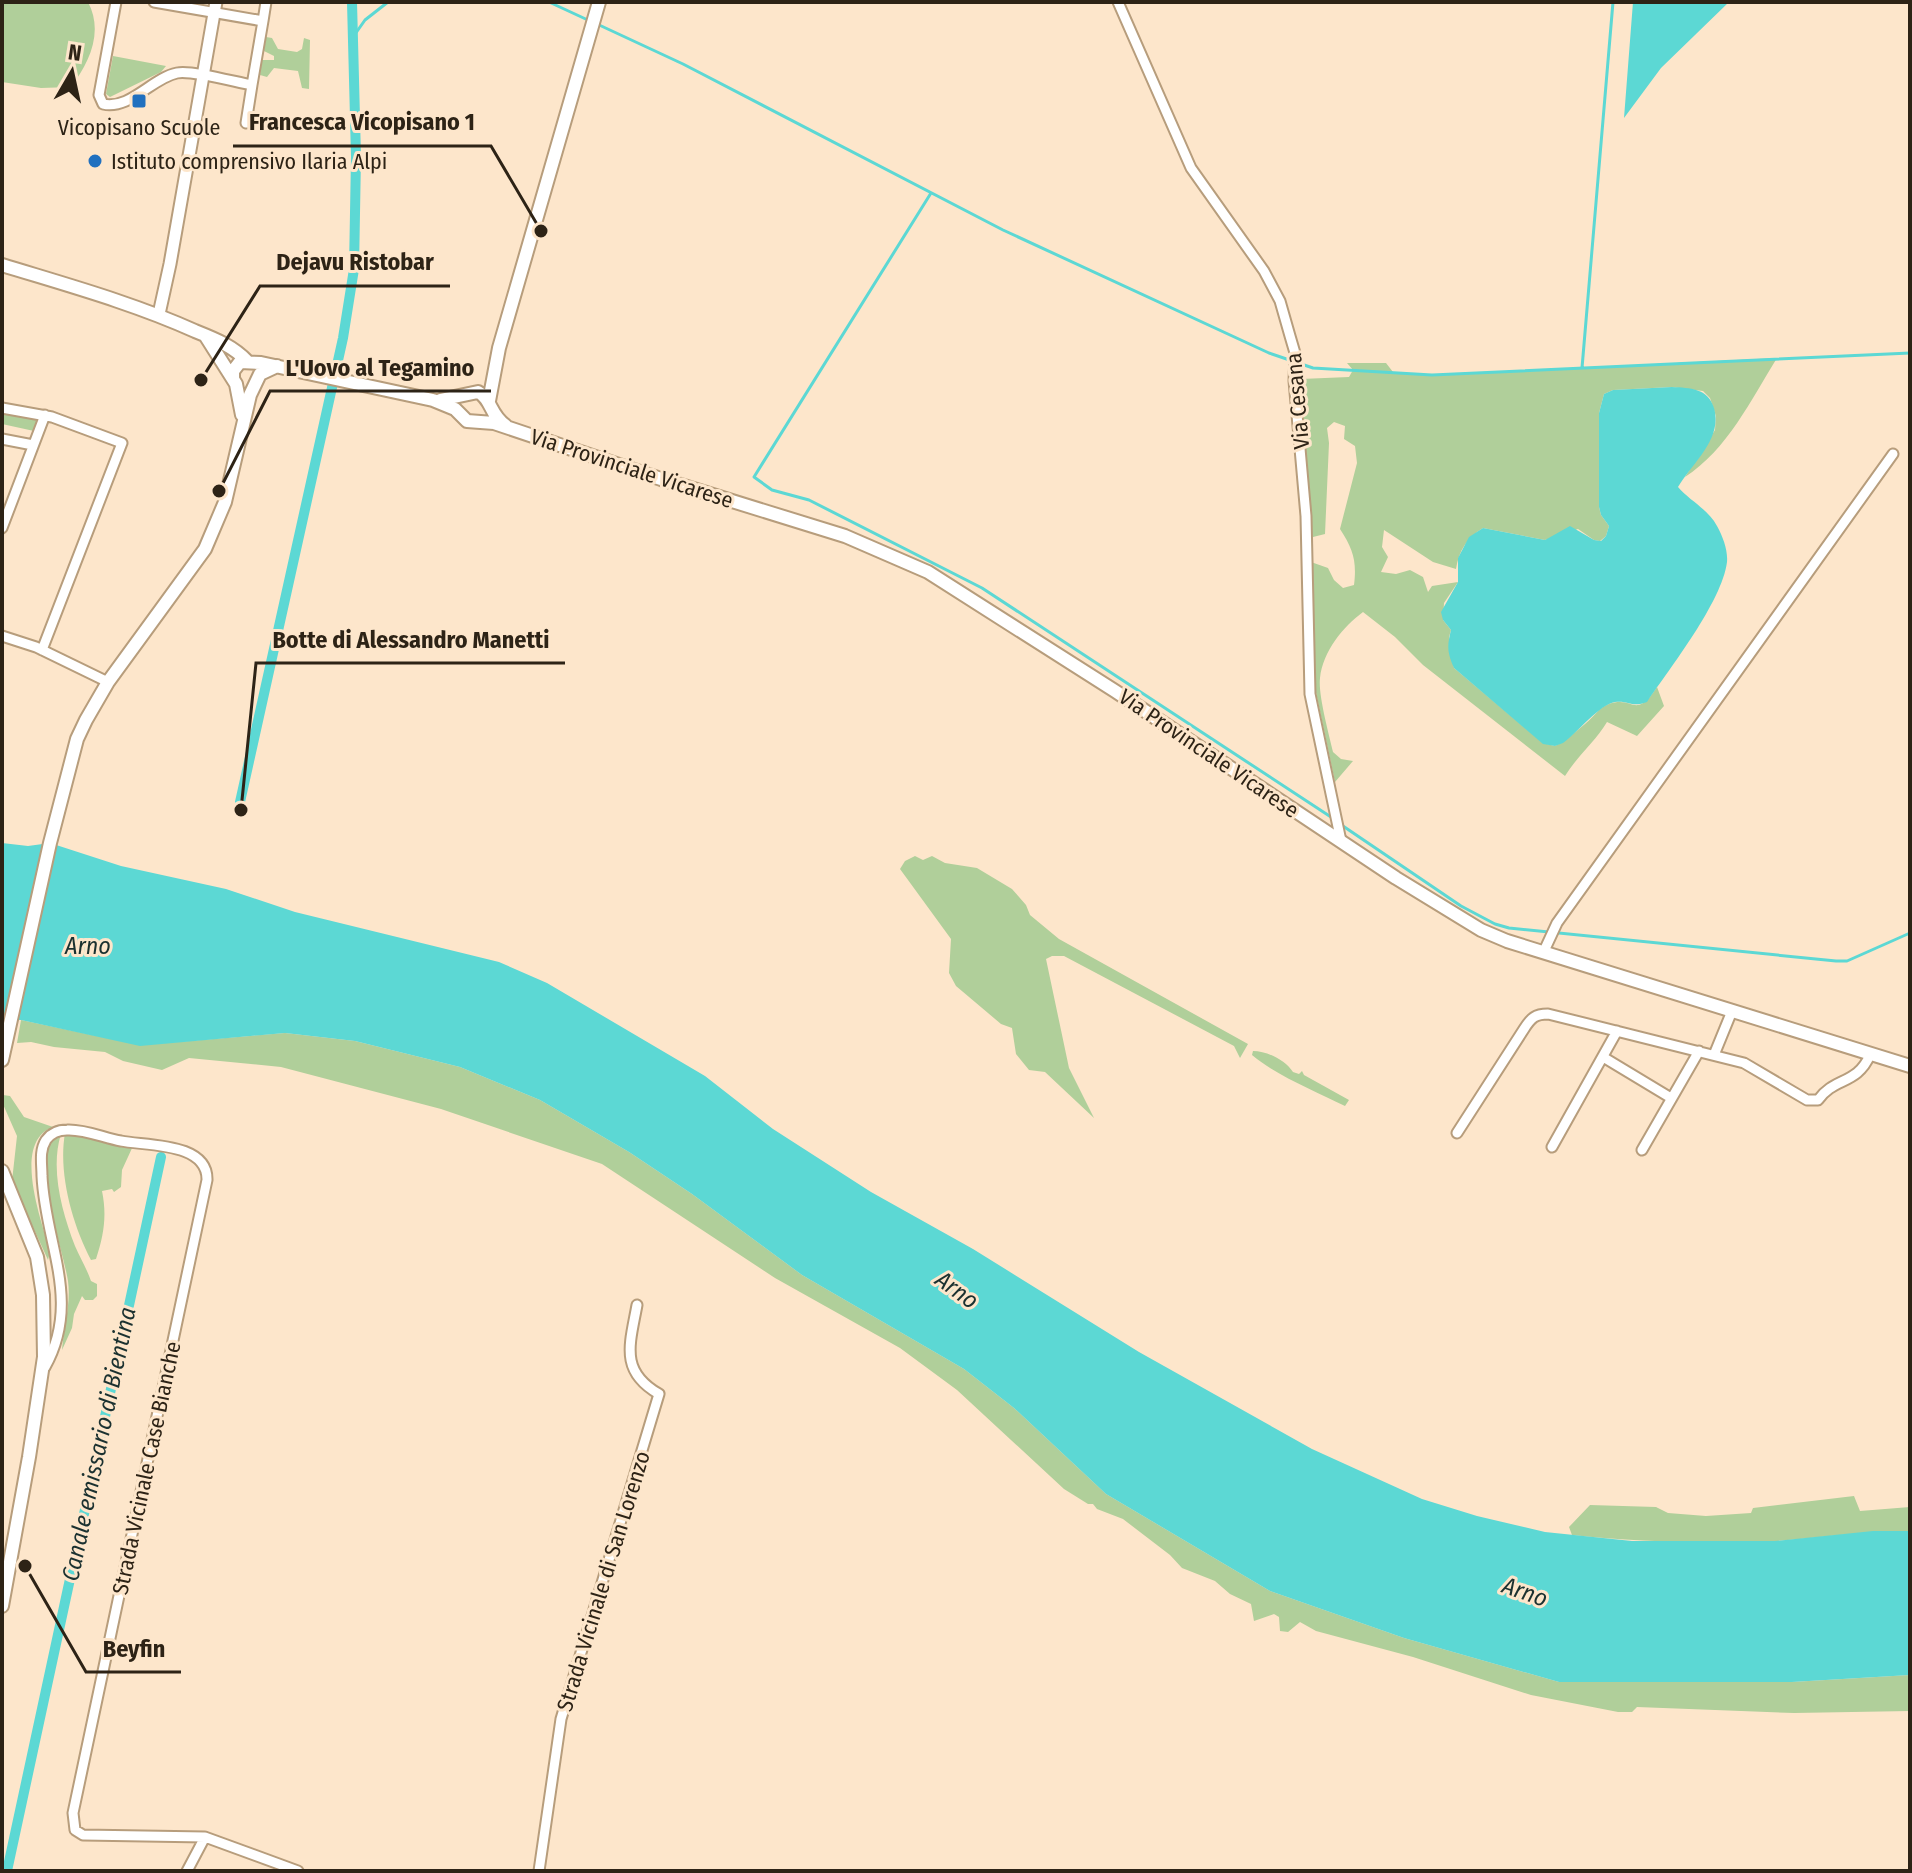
<svg xmlns="http://www.w3.org/2000/svg" width="1912" height="1873" font-family="'Fira Sans Condensed',sans-serif">
	<style>
		.green { fill: #b0cf9a }
		.water { fill: #5cd8d4 }
		.lines { fill: none; stroke-linecap: round; stroke-linejoin: round }
		.stream { stroke: #5cd8d4; stroke-width: 3 }
		.canal { stroke: #5cd8d4; stroke-width: 10 }
		.minor-casing { stroke: #b79d7c; stroke-width: 13 }
		.tertiary-casing { stroke: #b79d7c; stroke-width: 15 }
		.secondary-casing { stroke: #b79d7c; stroke-width: 16 }
		.minor { stroke: #fff; stroke-width: 9 }
		.tertiary { stroke: #fff; stroke-width: 11 }
		.secondary { stroke: #fff; stroke-width: 12 }
		.poi-dot { fill: #2070bf; stroke: #fde6cb; stroke-width: 3 }
		.labels { text-anchor: middle; stroke-width: 6; stroke-linejoin: round; paint-order: stroke }
		.poi-label { font-size: 22px; fill: #2d2316; stroke: #fde6cb }
		.street-label { font-size: 22px; fill: #2d2316; stroke: #fde6cb }
		.water-label { font-size: 24px; font-style: italic; fill: #1b3130; stroke: #fde6cb }
		.leader { fill: none; stroke: #2d2316; stroke-width: 3 }
		.callout-dot { fill: #2d2316; stroke: #fde6cb; stroke-width: 3 }
		.callout-label { font-size: 24px; text-anchor: middle; font-weight: bold; fill: #2d2316; stroke: #fde6cb; stroke-width: 6; stroke-linejoin: round; paint-order: stroke }
	</style>
	<rect width="100%" height="100%" fill="#fde6cb"/>
	<path class="green" d="M2 2H88C104 32 89 63 71 87L41 88 2 82Z
		M266 37 272 38 278 49 297 52 302 49 304 38 310 40 309 89 302 88 298 71 274 68 267 77 260 75 262 60H274V56L264 51Z
		M113 56 166 66 161 72 110 97 106 94Z
		M1777 358C1751 400 1727 450 1685 477L1715 430 1716 416 1710 398 1703 391 1672 387 1613 390 1604 394 1599 413V507L1601 515 1609 526 1606 536 1600 541 1594 540 1578 529 1545 540 1483 528C1467 538 1459 550 1456 569L1433 562 1384 530 1382 547 1388 557 1381 572 1396 574 1410 570 1423 577 1428 592 1432 586 1458 582 1444 603 1443 620 1451 630 1449 637 1454 668 1543 743 1555 746C1567 740 1575 732 1585 724 1594 717 1598 708 1609 704 1634 695 1635 721 1657 687L1664 706 1637 736 1607 722C1595 742 1578 755 1565 776L1423 665 1395 637 1363 612C1343 627 1323 651 1320 678 1318 695 1329 734 1333 752L1341 759 1353 761 1335 782 1314 683 1311 562 1328 568 1334 580 1343 588 1354 585C1357 561 1353 549 1340 529L1357 463 1355 446 1344 439 1345 426 1334 422 1327 428 1329 443 1325 534 1309 538 1301 379 1349 377 1353 370 1347 363H1386L1393 372 1432 375Z
		M2 412 38 417 34 431 2 424Z
		M915 856 923 860 932 856 945 863 977 868 1012 889 1026 905 1030 915 1059 939 1248 1044 1240 1058 1234 1046 1064 956H1052L1046 959 1069 1068 1094 1118 1045 1072 1029 1070 1016 1054 1012 1028 1001 1024 956 986 949 973 951 939 900 869 905 861Z
		M21 1020 140 1045 285 1033 355 1041 460 1067 540 1100 629 1152 692 1194 802 1275 964 1369 1014 1408 1106 1494 1270 1591 1404 1638 1559 1682H1792L1910 1675V1711L1794 1713 1637 1707 1632 1712H1618L1531 1695 1413 1657 1316 1631 1300 1622 1288 1632 1280 1631 1279 1617 1274 1614 1254 1621 1251 1604 1230 1594 1215 1581 1182 1568 1170 1555 1123 1519 1097 1509 1093 1504H1088L1064 1489 957 1390 900 1348 775 1278 602 1164 441 1109 281 1067 189 1058 162 1070 123 1061 105 1052 54 1047 31 1042 17 1043Z
		M1253 1051C1267 1051 1285 1060 1293 1072L1299 1074 1302 1071 1304 1075 1349 1100 1345 1106C1315 1091 1277 1076 1252 1055Z
		M3 1095 10 1096 24 1117 53 1127C11 1142 42 1221 50 1252L48 1260 12 1181 17 1136 2 1102Z
		M65 1133H74L133 1146 122 1170 121 1187 114 1192 112 1189 102 1191C107 1215 104 1235 96 1259L91 1260C72 1224 58 1173 65 1133Z
		M61 1134C50 1169 62 1212 75 1246 80 1258 87 1269 91 1281L97 1284V1296L93 1300H85L82 1296 74 1314 72 1328 62 1350C64 1327 71 1303 68 1281 64 1254 32 1159 50 1140 52 1138 59 1135 61 1134Z
		M1854 1496 1860 1511 1910 1507V1531C1864 1531 1820 1538 1775 1541 1708 1544 1639 1542 1572 1535L1569 1527 1590 1505 1656 1507 1668 1513 1706 1516 1751 1513 1753 1508Z"/>
	<path class="water" d="M1633 2H1729L1661 68 1624 118Z
		M1672 387C1690 388 1708 388 1714 408 1723 439 1692 463 1678 487 1690 501 1708 509 1717 526 1723 537 1728 550 1727 562 1722 602 1670 668 1647 702 1632 708 1628 700 1615 702 1600 704 1577 733 1563 743L1555 746 1543 744 1454 668C1447 652 1447 646 1451 630L1443 620 1441 612 1458 582V558L1469 537 1483 528 1545 540 1570 526 1594 540 1601 541 1606 536 1609 526 1601 515 1599 507V413L1604 394 1613 390Z
		M2 843 28 846 50 843 121 866 226 889 295 912 499 962 547 983 705 1076 773 1129 871 1192 973 1249 1139 1352 1312 1449 1422 1499 1477 1516 1545 1532 1632 1541H1775L1873 1531H1910V1675L1792 1682H1559L1404 1638 1270 1591 1106 1494 1014 1408 964 1369 802 1275 692 1194 629 1152 540 1100 460 1067 355 1041 285 1033 140 1046 21 1020 2 1019Z"/>
	<g class="lines">
		<path class="stream" d="M549 2 590 21
			M597 24 683 64 1003 230 1269 353 1313 368 1432 375 1910 353
			M353 37 365 20 388 2
			M931 193 754 477 772 490 809 500 982 588 1334 819
			M1582 368 1613 2
			M1340 824 1461 906 1495 924 1509 928 1836 961H1847L1910 933"/>
		<path class="canal" d="M240 802 343 338 354 269 356 157 352 2
			M7 1871 161 1157"/>
		<g class="minor-casing">
			<path id="minor" d="M116 2 99 95 103 104C130 110 152 78 177 73 192 70 235 82 252 85L263 21 154 2
				M1118 2 1191 168 1264 271 1280 301 1290 336 1295 353 1294 381 1306 516 1310 694 1341 841
				M263 21 266 2
				M246 123 252 85
				M2 408 52 417 122 443 42 650
				M2 439 33 445
				M2 528 45 415
				M2 636 36 647 108 682
				M1544 951 1557 923 1893 454
				M1714 1055 1732 1011
				M1603 1057 1671 1098
				M1457 1133 1524 1029C1531 1018 1535 1014 1548 1014L1744 1063 1807 1100H1818C1834 1077 1857 1085 1870 1055
				M1552 1147 1617 1031
				M1642 1150 1699 1051
				M45 1367C82 1301 45 1244 42 1176 42 1164 39 1151 46 1140 51 1133 59 1130 67 1130 85 1129 104 1138 121 1141 146 1146 208 1142 207 1180L73 1813 75 1830 83 1835 205 1837 298 1871
				M187 1871 205 1837
				M539 1871 561 1719 659 1394C619 1371 630 1344 637 1305"/>
		</g>
		<g class="tertiary-casing">
			<path id="tertiary" d="M159 314 170 264 216 2"/>
		</g>
		<g class="secondary-casing">
			<path id="secondary" d="M2 265C67 285 133 303 195 331 215 339 233 346 248 362
				M205 335 236 384 242 415
				M233 379V371L240 362 261 363 433 400 455 409 467 421 494 423 661 479 845 536 928 572 1115 691 1396 878 1481 930 1507 941 1910 1066
				M440 400 478 392C492 399 489 414 506 426
				M489 401 499 348 599 2
				M2 1060 50 843 77 739 86 720 108 682 205 549 225 502 250 395 260 374 277 366
				M2 1171 37 1257 43 1295 44 1357 29 1457 2 1606"/>
		</g>
		<use href="#minor" class="minor"/>
		<use href="#tertiary" class="tertiary"/>
		<use href="#secondary" class="secondary"/>
	</g>
	<g class="poi-dot">
		<rect x="131" y="93" width="16" height="16" rx="4"/>
		<circle cx="95" cy="161" r="8"/>
	</g>
	<g class="labels">
		<g class="poi-label">
			<text x="139" y="135">Vicopisano Scuole</text>
			<text x="111" y="169" text-anchor="start">Istituto comprensivo Ilaria Alpi</text>
		</g>
		<g class="street-label">
			<text transform="translate(1297 401) rotate(-95)" y="8">Via Cesana</text>
			<text transform="translate(632 468) rotate(18)" y="8">Via Provinciale Vicarese</text>
			<text transform="translate(1209 753) rotate(34)" y="8">Via Provinciale Vicarese</text>
			<text transform="translate(146 1468) rotate(-78)" y="8">Strada Vicinale Case Bianche</text>
			<text transform="translate(603 1581) rotate(-73)" y="8">Strada Vicinale di San Lorenzo</text>
		</g>
		<g class="water-label">
			<text x="88" y="954">Arno</text>
			<text transform="translate(957 1290) rotate(36)" y="8">Arno</text>
			<text transform="translate(99 1444) rotate(-78)" y="8">Canale emissario di Bientina</text>
			<text transform="translate(1525 1592) rotate(19)" y="8">Arno</text>
		</g>
	</g>
	<path class="leader" d="M541 231L491 146H233M201 380L260 286H450M219 491L270 391H491M241 810L256 663H565M25 1566L86 1672H181"/>
	<g class="callout-dot">
		<circle cx="541" cy="231" r="8"/>
		<circle cx="201" cy="380" r="8"/>
		<circle cx="219" cy="491" r="8"/>
		<circle cx="241" cy="810" r="8"/>
		<circle cx="25" cy="1566" r="8"/>
	</g>
	<g class="callout-label">
		<text x="362" y="130">Francesca Vicopisano 1</text>
		<text x="355" y="270">Dejavu Ristobar</text>
		<text x="380" y="376">L'Uovo al Tegamino</text>
		<text x="411" y="648">Botte di Alessandro Manetti</text>
		<text x="134" y="1657">Beyfin</text>
	</g>
	<rect width="1912" height="1873" fill="none" stroke="#2d2316" stroke-width="8"/>
	<g transform="translate(72 72) rotate(9)" stroke="#fde6cb" stroke-width="6" paint-order="stroke">
	<path d="M0-6L14 30L0 20L-14 30Z" fill="#2d2316"/>
	<text y="-12" font-size="22" font-weight="bold" text-anchor="middle" fill="#2d2316">N</text>
	</g>
</svg>
